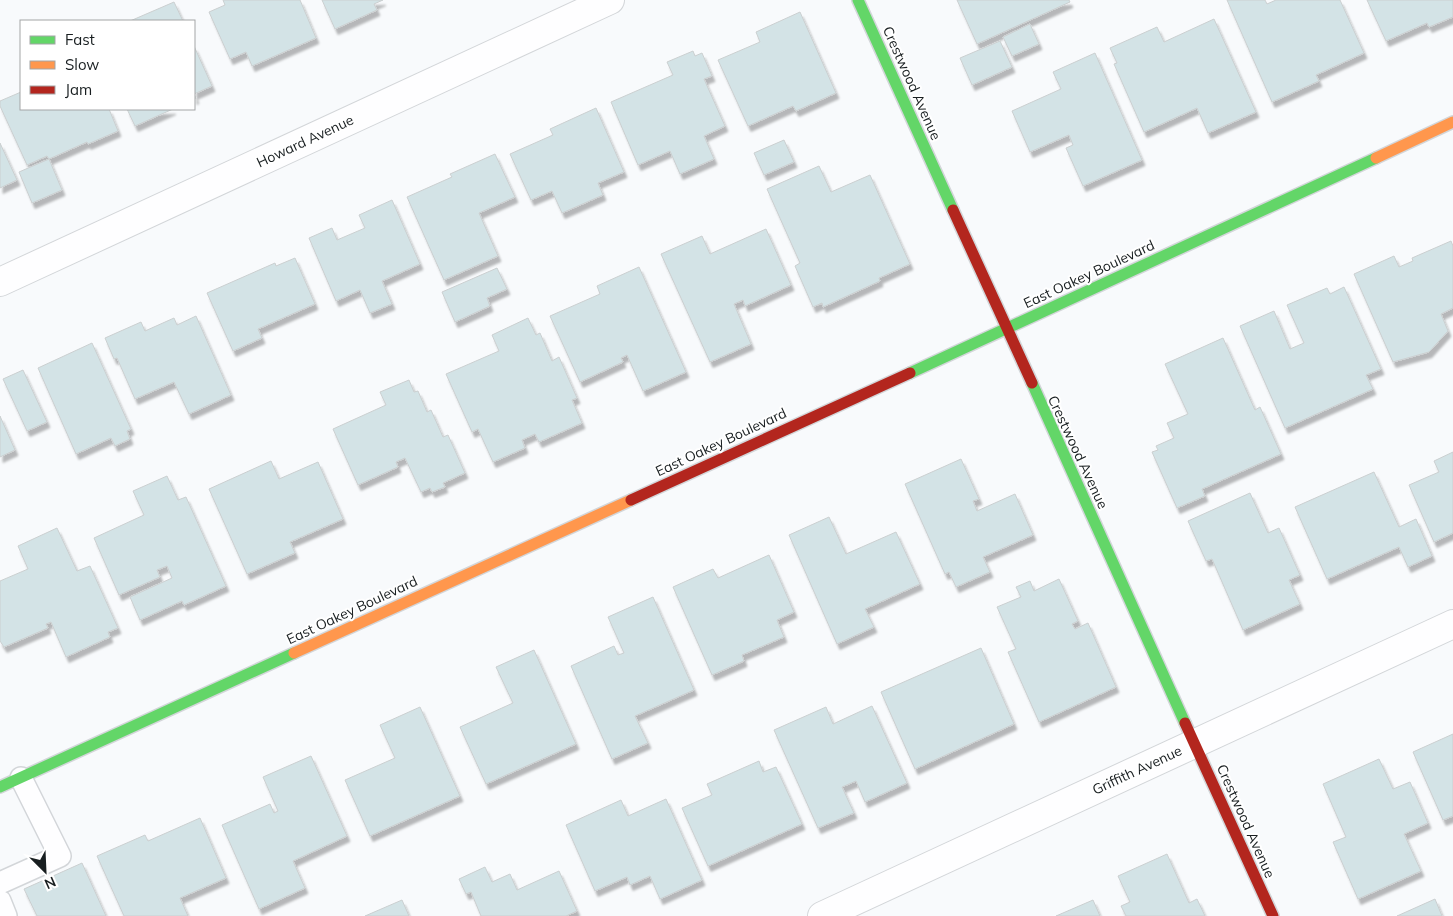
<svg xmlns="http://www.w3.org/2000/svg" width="1453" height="916" font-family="Mulish,sans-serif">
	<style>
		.building { fill: #d3e3e6; stroke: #cbcfd0; filter: url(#shadow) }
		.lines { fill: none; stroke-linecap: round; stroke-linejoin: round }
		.lane-casing { stroke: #d3d6d9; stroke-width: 24 }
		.street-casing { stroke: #d3d6d9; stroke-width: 30 }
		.fast-casing { stroke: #d3d6d9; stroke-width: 14 }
		.slow-casing { stroke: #d3d6d9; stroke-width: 14 }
		.jam-casing { stroke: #d3d6d9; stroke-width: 14 }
		.lane { stroke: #fefeff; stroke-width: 21 }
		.street { stroke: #fefeff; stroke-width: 28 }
		.fast { stroke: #63d668; stroke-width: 11 }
		.slow { stroke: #ff974d; stroke-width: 11 }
		.jam { stroke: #b3261e; stroke-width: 11 }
		.labels { text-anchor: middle; stroke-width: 4; stroke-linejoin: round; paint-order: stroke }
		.street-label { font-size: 14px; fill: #181e20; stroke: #fff }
	</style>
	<defs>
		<filter id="shadow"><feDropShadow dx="3" dy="5.5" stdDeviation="1" flood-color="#0004"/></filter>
	</defs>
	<rect width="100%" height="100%" fill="#f8fafc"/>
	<path class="building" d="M223 0H300L316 38 252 66 246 52 230 59 209 12 225 5Z
		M322 0H383L374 4 377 10 335 29Z
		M957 0H1069L1070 2 977 44Z
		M1227 0H1265L1267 4 1276 0H1340L1364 53 1316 75 1319 81 1272 102Z
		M1367 0H1453V17L1429 27 1427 23 1386 41Z
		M174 2 183 21H130Z
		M800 12 836 93 796 111 793 106 748 126 718 60 760 42 756 32Z
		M1214 19 1256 112 1208 133 1197 108 1144 132 1114 64 1117 63 1110 48 1157 27 1164 42Z
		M1030 24 1039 44 1012 56 1003 37Z
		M1000 41 1012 67 972 85 960 58Z
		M194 46 212 86 194 94 196 98 194 99Z
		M693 51 695 56 702 53 712 76 704 79 725 126 704 136 714 159 680 174 670 151 638 165 611 102 673 75 667 62Z
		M1095 53 1142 160 1083 186 1066 148 1073 145 1069 135 1030 152 1012 111 1061 89 1053 72Z
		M21 92V109H109L118 131 88 144 87 142 49 159 47 156 27 165 0 106V101Z
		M596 108 624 172 598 183 603 195 562 213 552 191 531 200 510 154 553 135 550 129Z
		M127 109H173L135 126Z
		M784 140 794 162 764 175 754 153Z
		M0 143 17 180 0 188Z
		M495 154 515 197 479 213 498 256 444 280 407 197 452 177 450 174Z
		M49 159 62 190 32 203 19 172Z
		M819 166 831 192 870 175 910 264 879 278 880 281 823 307 822 303 813 307 795 266 800 263 767 189Z
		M392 200 420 264 382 281 392 304 370 313 360 290 336 301 309 238 332 228 337 240 365 228 359 215Z
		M766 229 791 285 745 306 743 300 734 304 751 344 710 362 661 254 702 236 710 254Z
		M1451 241 1453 246V308L1441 314 1448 331 1429 352 1393 362 1354 274 1394 256 1399 267 1413 261 1412 258Z
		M295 258 315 304 258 329 262 338 233 351 207 293 275 263 276 266Z
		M639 267 686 372 643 391 627 355 621 358 623 362 580 382 550 316 600 294 597 286Z
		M497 268 507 289 487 298 490 306 455 322 442 292Z
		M1344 287 1381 369 1366 375 1373 389 1285 428 1240 326 1274 311 1290 349 1304 343 1287 305 1327 288 1330 294Z
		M196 316 231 395 189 414 174 382 135 399 117 358 114 359 105 338 141 322 145 331 174 318 177 325Z
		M528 318 536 335 540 333 552 361 559 357 577 398 572 400 582 423 539 442 535 434 522 440 525 448 493 462 478 429 472 432 446 374 499 351 492 335Z
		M1223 338 1255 410 1260 407 1281 454 1202 489 1205 496 1177 508 1152 452 1158 450 1156 446 1174 438 1167 423 1188 414 1165 364Z
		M92 343 131 429 127 431 130 439 115 446 111 438 76 454 38 368Z
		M23 370 47 422 27 431 3 379Z
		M409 380 414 392 418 391 427 412 431 410 443 437 448 435 465 473 443 483 445 487 432 492 430 488 421 492 405 458 396 462 398 467 358 485 333 429 386 405 380 392Z
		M0 416 15 450 0 457Z
		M1453 452V533L1434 542 1409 485 1439 472 1434 461Z
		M961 459 979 499 973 501 977 511 1015 494 1033 535 983 557 990 572 956 587 949 572 945 574 905 484Z
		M271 461 279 479 318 462 343 519 290 542 295 553 247 574 209 489Z
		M1374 472 1399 527 1416 519 1432 556 1408 567 1399 547 1327 579 1295 507Z
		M167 476 178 500 186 497 226 586 184 605 182 601 140 620 130 597 172 578 167 566 157 570 160 577 119 595 94 538 144 515 133 491Z
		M1250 493 1268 533 1279 528 1300 575 1289 580 1300 604 1243 630 1212 559 1206 561 1188 521Z
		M829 517 846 554 896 532 920 584 865 609 874 627 837 644 789 535Z
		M57 528 77 571 90 566 118 628 108 632 110 637 66 657 51 622 46 624 48 628 4 647 0 641V581L28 569 18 546Z
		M769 555 794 612 777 620 784 637 742 655 744 661 712 675 673 587 713 569 718 578Z
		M1059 579 1078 621 1072 624 1075 629 1088 623 1116 687 1039 722 1008 652 1016 649 997 607 1021 597 1016 587 1030 581 1034 591Z
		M653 597 694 690 635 716 648 743 612 759 571 666 614 646 618 655 624 653 608 617Z
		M981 648 1014 724 915 769 881 692Z
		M534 650 576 744 486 784 460 727 513 703 496 667Z
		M872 706 907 783 865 802 856 781 842 787 854 813 818 828 774 730 826 707 833 724Z
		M420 707 460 796 370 836 345 780 395 758 380 725Z
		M1453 734V816L1443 820 1413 752Z
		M311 756 347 836 293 861 305 888 259 909 222 825 270 804 274 813 278 811 263 777Z
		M1379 759 1393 789 1410 782 1428 823 1404 834 1421 871 1358 899 1333 842 1346 837 1323 784Z
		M759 761 763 772 776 767 802 824 708 866 682 808 712 795 707 784Z
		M666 799 702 880 660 899 650 876 630 885 627 877 595 891 566 825 621 800 628 816Z
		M200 818 226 878 180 898 188 916H124L97 856 145 835 148 841Z
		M1167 854 1189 903 1197 899 1205 916H1126L1121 906 1130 902 1118 876Z
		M82 863 106 916H37L24 889Z
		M485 867 492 882 510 874 517 890 559 871 577 911 566 916H481L471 892 466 894 459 879Z
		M1435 899 1442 916H1397Z
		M402 900 409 916H365Z
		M1093 900 1100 916H1056Z"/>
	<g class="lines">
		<g class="lane-casing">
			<path id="lane" d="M0 883 60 856 21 778
				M0 901 6 916"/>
		</g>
		<g class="street-casing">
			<path id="street" d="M0 282 610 0
				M822 916 1453 624"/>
		</g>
		<g class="fast-casing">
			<path id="fast" d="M858 0 953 210
				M910 373 1376 158
				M1032 383 1185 723
				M0 787 294 653"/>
		</g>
		<g class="slow-casing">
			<path id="slow" d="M1376 158 1453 122
				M294 653 631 500"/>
		</g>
		<g class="jam-casing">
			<path id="jam" d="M953 210 1032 383
				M631 500 910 373
				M1185 723 1273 916"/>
		</g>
		<use href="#lane" class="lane"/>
		<use href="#street" class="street"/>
		<use href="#fast" class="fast"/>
		<use href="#slow" class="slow"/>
		<use href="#jam" class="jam"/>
	</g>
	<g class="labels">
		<g class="street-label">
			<text transform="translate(912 83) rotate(66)" y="5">Crestwood Avenue</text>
			<text transform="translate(305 141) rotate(-25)" y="5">Howard Avenue</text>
			<text transform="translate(1089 274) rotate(-25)" y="5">East Oakey Boulevard</text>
			<text transform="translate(721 442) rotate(-25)" y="5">East Oakey Boulevard</text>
			<text transform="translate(1078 452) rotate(65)" y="5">Crestwood Avenue</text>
			<text transform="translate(352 610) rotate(-25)" y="5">East Oakey Boulevard</text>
			<text transform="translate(1137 770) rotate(-25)" y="5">Griffith Avenue</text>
			<text transform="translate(1246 821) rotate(66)" y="5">Crestwood Avenue</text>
		</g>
	</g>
	<rect x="20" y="20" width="175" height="90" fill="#ffffff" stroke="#a3a5a6"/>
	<rect x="30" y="36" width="25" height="8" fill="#63d668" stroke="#a3a5a6"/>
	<text x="65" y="45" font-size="15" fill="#181e20">Fast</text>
	<rect x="30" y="61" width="25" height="8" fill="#ff974d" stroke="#a3a5a6"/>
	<text x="65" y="70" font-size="15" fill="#181e20">Slow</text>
	<rect x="30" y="86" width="25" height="8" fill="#b3261e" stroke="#a3a5a6"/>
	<text x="65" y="95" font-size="15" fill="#181e20">Jam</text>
	<g transform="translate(45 871) rotate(156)" stroke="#ffffff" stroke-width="4" paint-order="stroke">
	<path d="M0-4L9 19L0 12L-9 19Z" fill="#181e20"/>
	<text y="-8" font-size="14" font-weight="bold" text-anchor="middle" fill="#181e20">N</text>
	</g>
</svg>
